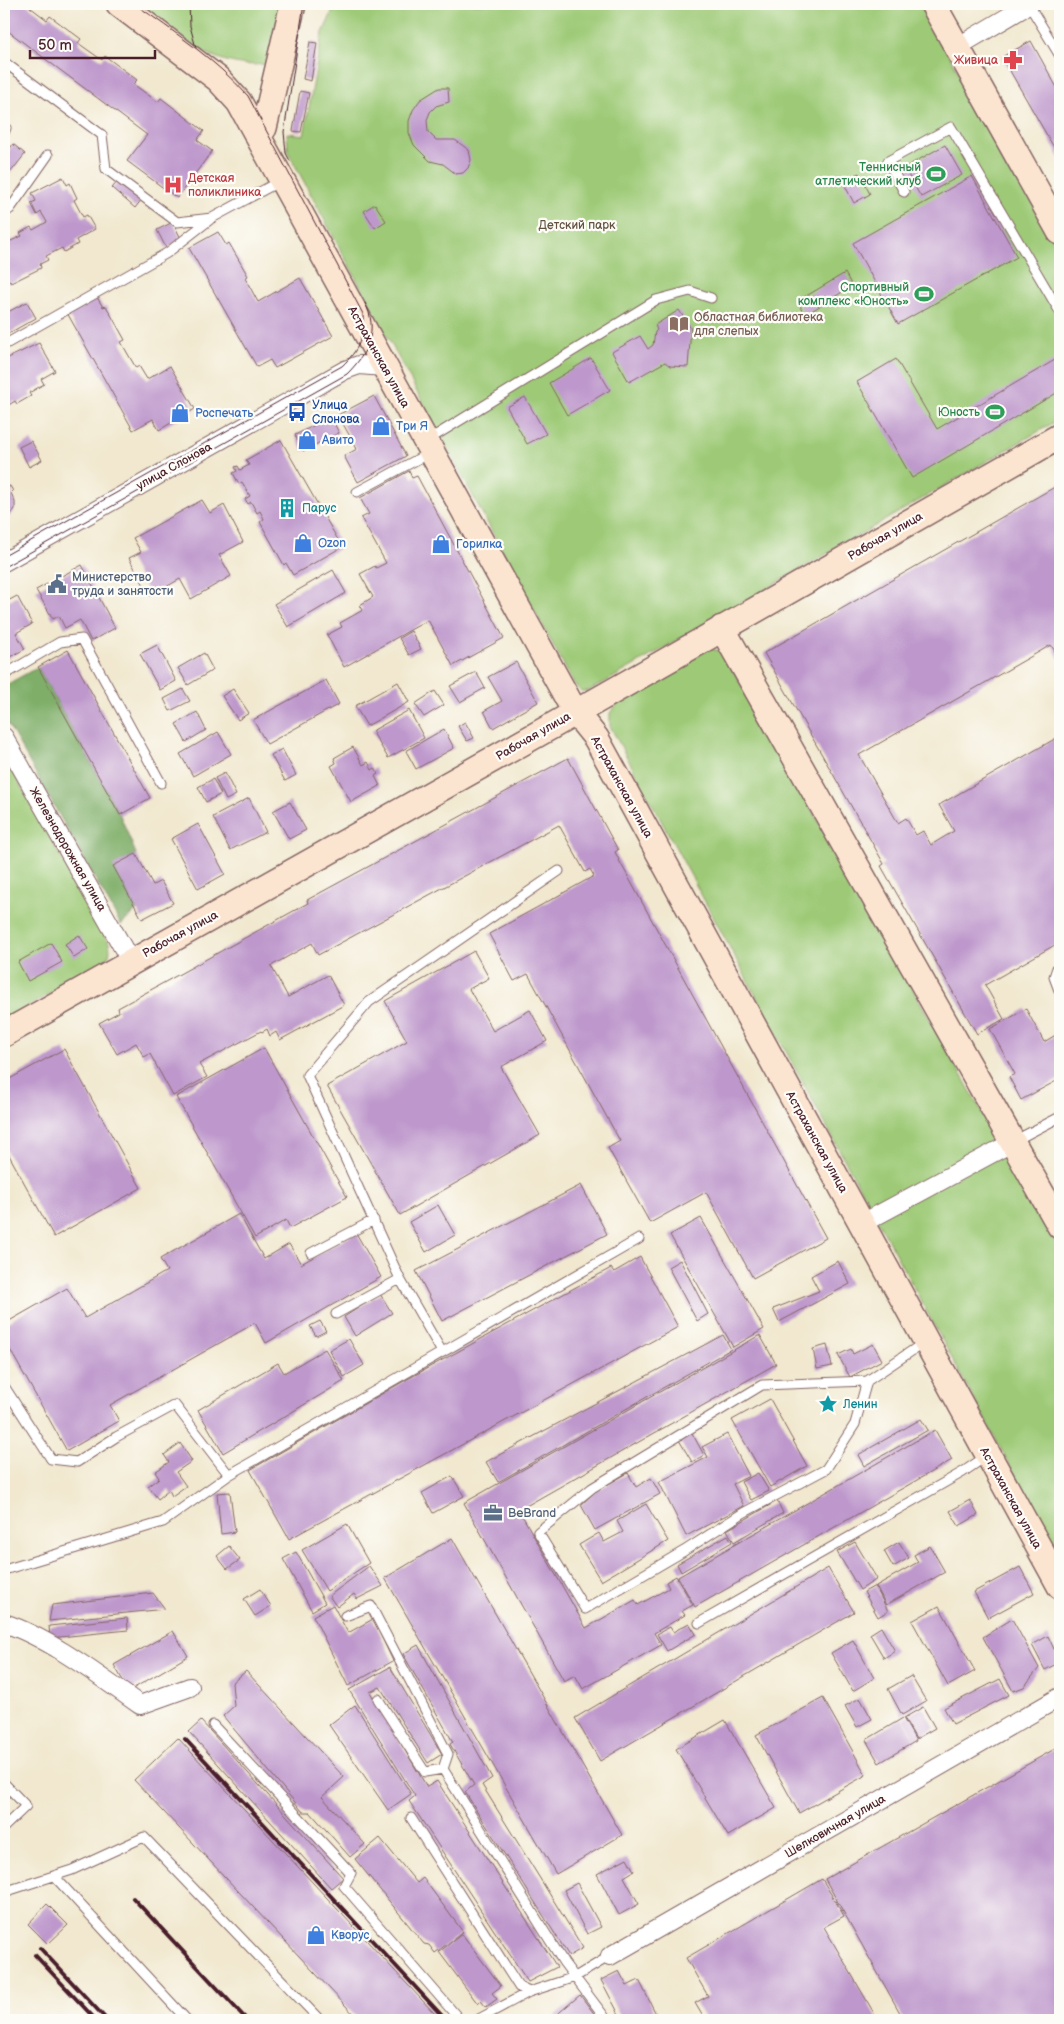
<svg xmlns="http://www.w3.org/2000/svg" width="1064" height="2024" font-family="'Balsamiq Sans',sans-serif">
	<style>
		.green { fill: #9eca77; stroke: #747451 }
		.forest { fill: #7eae68; stroke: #64664a }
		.building { fill: #be98cc }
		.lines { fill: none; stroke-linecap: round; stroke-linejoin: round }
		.service-casing { stroke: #846564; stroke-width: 11 }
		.minor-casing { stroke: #846564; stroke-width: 20 }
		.secondary-casing { stroke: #846564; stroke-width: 28 }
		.service { stroke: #fff; stroke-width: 9 }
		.minor { stroke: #fff; stroke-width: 18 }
		.secondary { stroke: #fce5d0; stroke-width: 25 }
		.tram { stroke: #4a1f2b; stroke-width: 1 }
		.rail { stroke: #4a1f2b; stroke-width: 4 }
		.labels { text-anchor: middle; stroke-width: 4.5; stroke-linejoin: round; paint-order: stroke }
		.health-label { font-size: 12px; fill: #be3a42; stroke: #fdfcf7; text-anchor: end }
		.leisure-label { font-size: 12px; fill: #27864d; stroke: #fdfcf7; text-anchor: end }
		.park-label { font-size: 12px; fill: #635242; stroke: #fdfcf7 }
		.education-label { font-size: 12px; fill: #785e54; stroke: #fdfcf7; text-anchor: start }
		.street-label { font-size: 12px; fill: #4a1f2b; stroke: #fdfcf7 }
		.transit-label { font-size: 12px; fill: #164399; stroke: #fdfcf7; text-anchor: start }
		.shop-label { font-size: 12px; fill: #366cbe; stroke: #fdfcf7; text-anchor: start }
		.culture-label { font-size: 12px; fill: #0d838f; stroke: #fdfcf7; text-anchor: start }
		.service-label { font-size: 12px; fill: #4e5e75; stroke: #fdfcf7; text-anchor: start }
	</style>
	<rect width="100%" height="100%" fill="#fdfcf7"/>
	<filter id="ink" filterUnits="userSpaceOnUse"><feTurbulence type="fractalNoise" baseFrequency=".02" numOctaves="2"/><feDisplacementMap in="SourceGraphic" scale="10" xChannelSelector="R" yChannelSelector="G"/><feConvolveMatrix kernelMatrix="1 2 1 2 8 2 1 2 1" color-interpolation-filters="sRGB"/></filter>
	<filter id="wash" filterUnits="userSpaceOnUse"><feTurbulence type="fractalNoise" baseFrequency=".0096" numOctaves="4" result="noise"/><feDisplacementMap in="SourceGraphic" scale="20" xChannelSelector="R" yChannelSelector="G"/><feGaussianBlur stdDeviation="1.12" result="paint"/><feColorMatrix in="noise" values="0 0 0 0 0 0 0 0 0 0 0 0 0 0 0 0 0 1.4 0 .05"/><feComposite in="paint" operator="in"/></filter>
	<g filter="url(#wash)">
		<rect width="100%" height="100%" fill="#f1e8cf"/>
		<path class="green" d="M134 4H281L270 54 265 64C214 71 173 32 134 4Z
			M336 4H920L1060 251V419L607 681 588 691 581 692 573 682 288 152 287 133 304 135 322 35Z
			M709 649 717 650 725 656 1060 1250V1558L610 726V713L618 703Z
			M4 756 109 943C111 953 109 957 103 964L4 1020Z"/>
		<path class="forest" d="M38 667 120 815 136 854 114 866 137 910 121 925 4 717V686Z"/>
		<g id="blocks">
			<path class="building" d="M4 4H26L47 20 50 16 81 39 78 43 102 60 105 56 137 80 133 84 158 102 161 98 204 131 197 140 212 151 177 198 127 161 147 135 4 28Z
				M318 4H334L332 9Z
				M1031 41 1060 93V158L1002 57Z
				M310 42 317 43 311 81 303 79Z
				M439 88H448L449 102 436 106 430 112 427 120 428 132 436 140H455L469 150 471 160 468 168 463 173 456 174 443 164 430 161 414 145 409 133V121L413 110 420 100Z
				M300 91 309 93 301 132 293 131Z
				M13 144 25 154 10 173 4 169V157Z
				M945 145 962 175 921 197 904 168Z
				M859 173 870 194 854 203 843 182Z
				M972 176 1017 257 898 324 853 243Z
				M63 177 67 185 70 183 77 198 74 200 83 217 87 215 95 229 76 240 78 244 64 252 62 248 46 256 48 260 40 264 41 268 11 283 10 281 4 285V244L22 236 20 233 31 227 33 230 47 222 41 212 37 215 31 203 36 201 32 193Z
				M120 179 142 199 135 208 112 188Z
				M375 204 386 221 375 228 364 211Z
				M173 222 182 241 166 248 157 230Z
				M218 232 226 245 229 243 248 276 245 278 258 302 300 278 333 336 275 368 270 360 257 367 189 248Z
				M845 273 852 286 810 312 805 313 801 309 800 302 803 298Z
				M95 294 103 307 106 306 125 340 121 342 136 368 139 366 147 379 170 366 195 409 159 430 153 419 133 430 66 311Z
				M27 302 36 318 4 336V314Z
				M679 310 691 329 688 367 670 366 665 362 629 382 612 352 640 336 648 349 653 345 655 332 657 330 655 325Z
				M39 343 55 371 41 379 44 384 29 393 31 396 17 404 15 401 4 408V360Z
				M1060 357V391L912 478 857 382 896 359 937 429Z
				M591 358 610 390 567 415 549 383Z
				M374 396 406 456 358 482 344 456 357 449 338 415Z
				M525 397 546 434 527 444 507 407Z
				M331 417 339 433 303 451 295 435Z
				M281 440 342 547 293 575 286 563 284 565 260 522 264 519 260 511 257 513 251 502 248 504 245 499 250 496 242 482 239 484 233 473 237 471 235 467 238 466 240 470 249 465 246 460Z
				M31 441 42 460 29 467 19 447Z
				M409 471 412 478 417 476 504 638 453 666 428 620 344 667 327 635 342 627 340 623 363 610 360 605 373 597 360 574 375 566 376 568 386 563 361 518 369 514 360 498Z
				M1060 484V660L1051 645 859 755 898 823 906 818 916 835 923 831 931 845 954 831 939 805 1060 736V942L985 985 1004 1019 977 1034 881 866 884 864 870 839 764 653Z
				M10 486 13 491 11 493 15 502V509L4 523V489Z
				M202 500 210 513 224 505 243 542 219 555 231 576 191 599 180 579 150 596 129 558 141 552 133 538Z
				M82 565 115 628 91 641 80 620 65 628 59 616 53 619 36 590Z
				M333 570 346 593 288 627 274 604Z
				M17 596 32 624 16 633 25 649 4 660V603Z
				M411 631 421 649 409 655 399 638Z
				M157 645 176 681 160 690 140 654Z
				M68 650 150 798 120 815 38 667Z
				M204 653 213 670 188 685 178 668Z
				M516 662 538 702 493 728 484 711 502 701 488 677Z
				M476 672 485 688 460 702 450 686Z
				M326 680 339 704 267 744 253 720Z
				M398 682 409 702 367 726 355 706Z
				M183 689 190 701 170 711 164 699Z
				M233 689 249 713 238 720 222 696Z
				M435 691 444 705 424 717 415 704Z
				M409 710 424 738 388 758 372 731Z
				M197 712 206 730 186 742 176 724Z
				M465 722 474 738 467 741 458 726Z
				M444 729 454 748 416 769 406 751Z
				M218 732 231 754 193 776 180 754Z
				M353 747 363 765 368 762 372 770 375 768 378 774 375 776 380 786 351 802 331 766 336 763 334 758Z
				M282 749 296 775 285 781 271 755Z
				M568 758 618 850 615 852 620 862 826 1238 753 1278 706 1192 650 1223 608 1148 620 1141 528 974 514 981 489 934 594 876 590 869 585 872 559 825 318 955 312 943 271 966 288 997 328 975 344 1005 280 1040 276 1032 270 1036 267 1029 262 1032 261 1031 199 1064 207 1077 173 1096 150 1054 144 1057 136 1043 117 1054 99 1023 119 1012 118 1008 308 903 307 900Z
				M225 773 236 795 226 800 215 778Z
				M213 779 221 794 206 802 198 787Z
				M249 798 266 832 230 850 213 817Z
				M290 802 306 830 289 839 273 811Z
				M198 824 225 874 198 889 171 839Z
				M136 854 153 885 161 881 173 903 142 919 113 866Z
				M79 935 88 949 74 958 65 944Z
				M51 943 62 962 28 981 18 962Z
				M474 951 489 978 469 989 493 1031 530 1010 547 1041 501 1067 540 1135 400 1215 327 1086 407 1041 385 1001Z
				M1026 1009 1044 1042 1059 1033 1060 1035V1079L1021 1100 1009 1077 1015 1074 990 1029Z
				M264 1048 347 1197 290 1228 286 1220 255 1238 176 1097Z
				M64 1049 141 1188 54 1237 4 1146V1082Z
				M581 1185 607 1234 442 1321 416 1271Z
				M438 1205 455 1235 426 1252 409 1222Z
				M239 1214 264 1259 289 1244 301 1264 356 1233 381 1277 266 1343 255 1323 110 1405 119 1421 67 1451 4 1339V1324L67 1288 85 1318 167 1271 160 1259Z
				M701 1218 764 1329 733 1347 670 1235Z
				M640 1257 678 1327 289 1539 250 1470 404 1381 611 1268 614 1272Z
				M680 1260 708 1314 697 1321 668 1267Z
				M838 1261 850 1284 779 1322 773 1309 819 1291 811 1276Z
				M380 1294 392 1313 355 1336 344 1317Z
				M320 1321 326 1331 316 1336 310 1326Z
				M723 1335 731 1349 498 1482 486 1462Z
				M760 1335 776 1364 519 1510 586 1628 635 1600 638 1605 669 1588 666 1582 676 1576 693 1605 682 1611 685 1615 654 1633 661 1645 583 1689 575 1675 564 1681 464 1503Z
				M349 1339 364 1365 344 1377 329 1350Z
				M873 1344 882 1360 850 1377 838 1355 851 1349 853 1354Z
				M827 1345 832 1366 817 1369 813 1349Z
				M325 1349 344 1381 223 1453 198 1410 278 1363 284 1373Z
				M770 1399 807 1466 770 1487 732 1420Z
				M921 1419 928 1430 864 1466 858 1455Z
				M935 1430 952 1460 695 1607 678 1577Z
				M692 1433 704 1455 692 1462 679 1440Z
				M727 1434 749 1476 733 1484 744 1506 686 1536 659 1482 708 1457 702 1447Z
				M180 1443 192 1461 176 1472 186 1486 172 1496 169 1490 158 1499 148 1486 159 1478 155 1472 169 1462 164 1455Z
				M628 1473 636 1487 651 1478 660 1494 595 1530 581 1505 596 1491Z
				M758 1473 769 1491 751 1500 741 1482Z
				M452 1476 464 1496 433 1513 422 1493Z
				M230 1492 235 1532 221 1534 217 1493Z
				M970 1500 978 1515 959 1526 950 1511Z
				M777 1501 783 1513 734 1542 727 1530Z
				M646 1504 668 1541 601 1581 579 1545 599 1533 604 1542 623 1532 617 1521Z
				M347 1524 369 1563 327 1591 302 1550Z
				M728 1535 732 1542 681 1572 677 1564Z
				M452 1538 622 1835 556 1874 385 1578Z
				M855 1542 877 1579 860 1590 837 1552Z
				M899 1542 909 1558 893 1567 884 1551Z
				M229 1546 240 1560 227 1569 217 1556Z
				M930 1546 945 1572 886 1605 876 1586 918 1562 914 1555Z
				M296 1552 325 1603 312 1611 283 1559Z
				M369 1566 383 1586 357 1599 354 1594 337 1607 329 1596Z
				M1020 1567 1034 1593 988 1618 974 1592Z
				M828 1568 854 1612 600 1761 575 1718Z
				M875 1586 888 1611 878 1617 864 1592Z
				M260 1589 271 1606 255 1616 244 1599Z
				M153 1593 165 1609 49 1621 52 1605Z
				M333 1605 348 1633 373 1619 393 1661 348 1686 313 1616Z
				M939 1606 975 1671 948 1686 912 1621Z
				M127 1618 128 1630 50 1638 49 1626Z
				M1012 1619 1039 1668 1024 1687 1013 1691 983 1637Z
				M689 1623 696 1634 667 1651 657 1634 670 1627 673 1632Z
				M881 1627 895 1651 884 1658 870 1634Z
				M173 1631 188 1656 129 1691 114 1665Z
				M1048 1636 1060 1662 1045 1670 1032 1645Z
				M853 1640 874 1678 853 1691 831 1653Z
				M418 1645 492 1778 482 1785 583 1948 569 1956 465 1792 474 1785 450 1744 453 1742 403 1654Z
				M390 1667 442 1754 428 1763 380 1687 370 1692 427 1787 437 1781 557 1967 528 1982 409 1801 415 1796 349 1690Z
				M246 1671 344 1777 322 1797 365 1844 350 1857 310 1812H303L223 1716 234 1706 232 1683Z
				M911 1676 926 1701 902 1715 888 1689Z
				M1000 1679 1009 1695 953 1724 944 1708Z
				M823 1698 866 1775 799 1813 756 1735Z
				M860 1698 872 1719 857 1727 845 1706Z
				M355 1705 411 1794 388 1810 329 1725Z
				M923 1707 935 1728 916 1739 904 1718Z
				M903 1718 916 1741 879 1763 866 1740Z
				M725 1720 776 1808 728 1836 676 1749Z
				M201 1721 343 1878 331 1888 189 1732Z
				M178 1738 435 2014 428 2020H359L134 1780Z
				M1060 1746V2020H904L825 1879Z
				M380 1838 417 1883 423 1878 463 1932 435 1953 429 1945 424 1944 355 1859Z
				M627 1858 634 1871 624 1877 639 1904 619 1915 597 1874Z
				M822 1879 844 1916 824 1927 878 2020H705L695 2003 708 1996 686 1958Z
				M577 1883 601 1927 587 1934 564 1890Z
				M47 1904 68 1925 48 1944 28 1924Z
				M462 1934 501 1986 492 1993 497 1999 486 2007 481 2001 478 2004 439 1952Z
				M619 1971 627 1986 639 1980 659 2020H622L601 1980Z
				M580 1995 599 2020H556L554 2017Z"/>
		</g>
	</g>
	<g filter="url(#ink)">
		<use href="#blocks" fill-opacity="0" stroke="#846564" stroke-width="1"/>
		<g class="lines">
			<g class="service-casing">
				<path id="service" d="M1029 5 1060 56
					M4 62 102 135 106 169 177 222 212 218
					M4 127 6 128 4 133
					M904 192 888 161 951 127 1060 312
					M4 213 10 209 48 155
					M4 345 167 253 212 218 280 181
					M428 440 656 300 690 291 711 298
					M357 492 431 452
					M4 675 60 642 82 639 161 783
					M1060 966 1057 968 1054 977 1060 993
					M1014 1141 1060 1117
					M311 1253 374 1220
					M336 1314 400 1279
					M442 1352 400 1279 307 1075 369 1002 559 871
					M867 1381 762 1385 592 1488 538 1532 585 1609 684 1551 743 1513 826 1469 855 1424 867 1381 925 1342
					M4 1386 51 1459 77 1462 116 1437 175 1405 229 1475
					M4 1570 163 1522 229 1475 639 1239
					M345 1616 371 1606 448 1754 443 1769 564 1963 607 2020
					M699 1623 963 1472 988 1455
					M378 1699 425 1772 443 1769
					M213 1725 351 1873 344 1886 460 2020
					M4 1783 26 1806 4 1827
					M411 1818 519 1987 529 1992
					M54 1876 187 2020
					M4 1892 72 1870 144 1837 320 2020
					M477 2020 529 1992 575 1977 610 1956"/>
			</g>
			<g class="minor-casing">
				<path id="minor" d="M957 47 1030 4
					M4 562 345 370 359 365 384 367
					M4 737 131 962
					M861 1224 1013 1142
					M4 1623C50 1638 100 1677 140 1705L190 1687
					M610 1956 1060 1697"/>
			</g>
			<g class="secondary-casing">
				<path id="secondary" d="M119 4 218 79 239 102 575 712 596 738 1060 1586
					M933 4 1060 232
					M258 135 264 128 293 4
					M722 628 1060 1226
					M4 1034 552 726 1060 436"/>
			</g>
			<use href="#service" class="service"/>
			<use href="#minor" class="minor"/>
			<use href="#secondary" class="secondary"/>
			<path class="tram" d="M189 4 190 26 196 48
				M290 161 286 153 284 132 304 4
				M4 556 342 366C359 350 364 337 363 314L248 96C215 59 174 32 135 4
				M4 567 347 374C368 353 379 330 365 303"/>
			<path class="rail" d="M185 1739 446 2020
				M133 1898 247 2020
				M40 1948 107 2020
				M35 1955 96 2020"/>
		</g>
	</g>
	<defs>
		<g id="pharmacy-bare" transform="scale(1.5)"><path d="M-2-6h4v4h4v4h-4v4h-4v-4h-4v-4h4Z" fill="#e0444e" stroke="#fdfcf7" stroke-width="2.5" paint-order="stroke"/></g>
		<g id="stadium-bare" transform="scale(1.5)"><path d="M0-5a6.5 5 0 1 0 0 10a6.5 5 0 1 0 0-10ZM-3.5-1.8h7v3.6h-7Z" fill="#2e9e5b" stroke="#fdfcf7" stroke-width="2.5" paint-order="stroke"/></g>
		<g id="hospital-bare" transform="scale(1.5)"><path d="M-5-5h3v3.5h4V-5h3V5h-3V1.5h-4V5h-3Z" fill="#e0444e" stroke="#fdfcf7" stroke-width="2.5" paint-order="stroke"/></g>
		<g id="library-bare" transform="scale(1.5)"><path d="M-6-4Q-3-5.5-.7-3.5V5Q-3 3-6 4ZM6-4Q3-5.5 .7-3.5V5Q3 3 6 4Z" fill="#8d6e63" stroke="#fdfcf7" stroke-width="2.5" paint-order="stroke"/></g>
		<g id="bus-bare" transform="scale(1.5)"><path d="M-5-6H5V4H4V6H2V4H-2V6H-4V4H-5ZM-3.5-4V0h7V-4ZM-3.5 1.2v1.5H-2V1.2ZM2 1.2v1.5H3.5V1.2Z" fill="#1a4fb4" stroke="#fdfcf7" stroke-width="2.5" paint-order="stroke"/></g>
		<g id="shop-bare" transform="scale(1.5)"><path d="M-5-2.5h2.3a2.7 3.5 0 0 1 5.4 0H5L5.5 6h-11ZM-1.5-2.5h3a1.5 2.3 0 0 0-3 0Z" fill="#3f7fe0" stroke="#fdfcf7" stroke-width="2.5" paint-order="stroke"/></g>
		<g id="building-bare" transform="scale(1.5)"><path d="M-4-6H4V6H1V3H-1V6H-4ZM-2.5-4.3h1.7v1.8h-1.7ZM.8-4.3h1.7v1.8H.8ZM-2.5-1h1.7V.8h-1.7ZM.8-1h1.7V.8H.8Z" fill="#0f9aa8" stroke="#fdfcf7" stroke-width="2.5" paint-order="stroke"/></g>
		<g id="civic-bare" transform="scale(1.5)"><path d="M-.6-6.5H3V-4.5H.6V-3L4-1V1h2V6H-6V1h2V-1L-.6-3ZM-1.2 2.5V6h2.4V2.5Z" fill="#5c6f8a" stroke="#fdfcf7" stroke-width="2.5" paint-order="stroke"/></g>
		<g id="sight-bare" transform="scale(1.5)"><path d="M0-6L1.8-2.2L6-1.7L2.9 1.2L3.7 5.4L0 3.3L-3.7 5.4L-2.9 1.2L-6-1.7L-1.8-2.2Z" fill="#0f9aa8" stroke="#fdfcf7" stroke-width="2.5" paint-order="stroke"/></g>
		<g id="office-bare" transform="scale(1.5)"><path d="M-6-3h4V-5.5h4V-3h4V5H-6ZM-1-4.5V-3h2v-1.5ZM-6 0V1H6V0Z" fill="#5c6f8a" stroke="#fdfcf7" stroke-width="2.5" paint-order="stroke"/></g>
	</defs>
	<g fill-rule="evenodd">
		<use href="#pharmacy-bare" x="1013" y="60"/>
		<use href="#stadium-bare" x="936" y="174"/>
		<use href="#hospital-bare" x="173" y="185"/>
		<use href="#stadium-bare" x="924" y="294"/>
		<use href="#library-bare" x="679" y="324"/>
		<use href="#bus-bare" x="297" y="412"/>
		<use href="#stadium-bare" x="995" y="412"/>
		<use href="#shop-bare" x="180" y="413"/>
		<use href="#shop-bare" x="381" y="426"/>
		<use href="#shop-bare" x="307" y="440"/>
		<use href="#building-bare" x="287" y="508"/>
		<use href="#shop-bare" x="303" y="543"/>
		<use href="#shop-bare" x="441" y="544"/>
		<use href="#civic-bare" x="57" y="584"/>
		<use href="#sight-bare" x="828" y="1404"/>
		<use href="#office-bare" x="493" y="1513"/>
		<use href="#shop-bare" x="316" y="1935"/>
	</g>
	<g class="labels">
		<g class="health-label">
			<text x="998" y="64">Живица</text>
			<text x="188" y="182" text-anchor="start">Детская<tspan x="188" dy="14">поликлиника</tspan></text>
		</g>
		<g class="leisure-label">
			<text x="921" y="171">Теннисный<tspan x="921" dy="14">атлетический клуб</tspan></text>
			<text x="909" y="291">Спортивный<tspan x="909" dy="14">комплекс «Юность»</tspan></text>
			<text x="980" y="416">Юность</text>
		</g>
		<g class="park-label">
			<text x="577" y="229">Детский парк</text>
		</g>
		<g class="education-label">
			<text x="694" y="321">Областная библиотека<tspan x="694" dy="14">для слепых</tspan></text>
		</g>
		<g class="street-label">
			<text transform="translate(379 357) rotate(61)" y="4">Астраханская улица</text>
			<text transform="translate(174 466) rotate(-29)" y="4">улица Слонова</text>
			<text transform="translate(885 536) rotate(-30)" y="4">Рабочая улица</text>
			<text transform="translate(533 736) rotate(-30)" y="4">Рабочая улица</text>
			<text transform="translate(622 787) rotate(61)" y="4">Астраханская улица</text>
			<text transform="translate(68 849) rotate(60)" y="4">Железнодорожная улица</text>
			<text transform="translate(180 934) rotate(-29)" y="4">Рабочая улица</text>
			<text transform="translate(817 1142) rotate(61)" y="4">Астраханская улица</text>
			<text transform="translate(1011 1498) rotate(61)" y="4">Астраханская улица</text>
			<text transform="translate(835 1826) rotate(-30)" y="4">Шелковичная улица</text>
		</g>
		<g class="transit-label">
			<text x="312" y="409">Улица<tspan x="312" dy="14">Слонова</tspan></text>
		</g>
		<g class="shop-label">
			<text x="195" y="417">Роспечать</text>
			<text x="396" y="430">Три Я</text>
			<text x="322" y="444">Авито</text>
			<text x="318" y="547">Ozon</text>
			<text x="456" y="548">Горилка</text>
			<text x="331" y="1939">Кворус</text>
		</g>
		<g class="culture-label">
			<text x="302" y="512">Парус</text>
			<text x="843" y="1408">Ленин</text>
		</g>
		<g class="service-label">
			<text x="72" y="581">Министерство<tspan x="72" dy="14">труда и занятости</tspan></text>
			<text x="508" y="1517">BeBrand</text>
		</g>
	</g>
	<rect width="1064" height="2024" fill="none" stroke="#fdfcf7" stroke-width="20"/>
	<path d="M30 50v8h125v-8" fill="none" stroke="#4a1f2b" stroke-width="2.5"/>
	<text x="38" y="50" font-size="15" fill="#4a1f2b" stroke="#fdfcf7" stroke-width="4" paint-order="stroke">50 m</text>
</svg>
